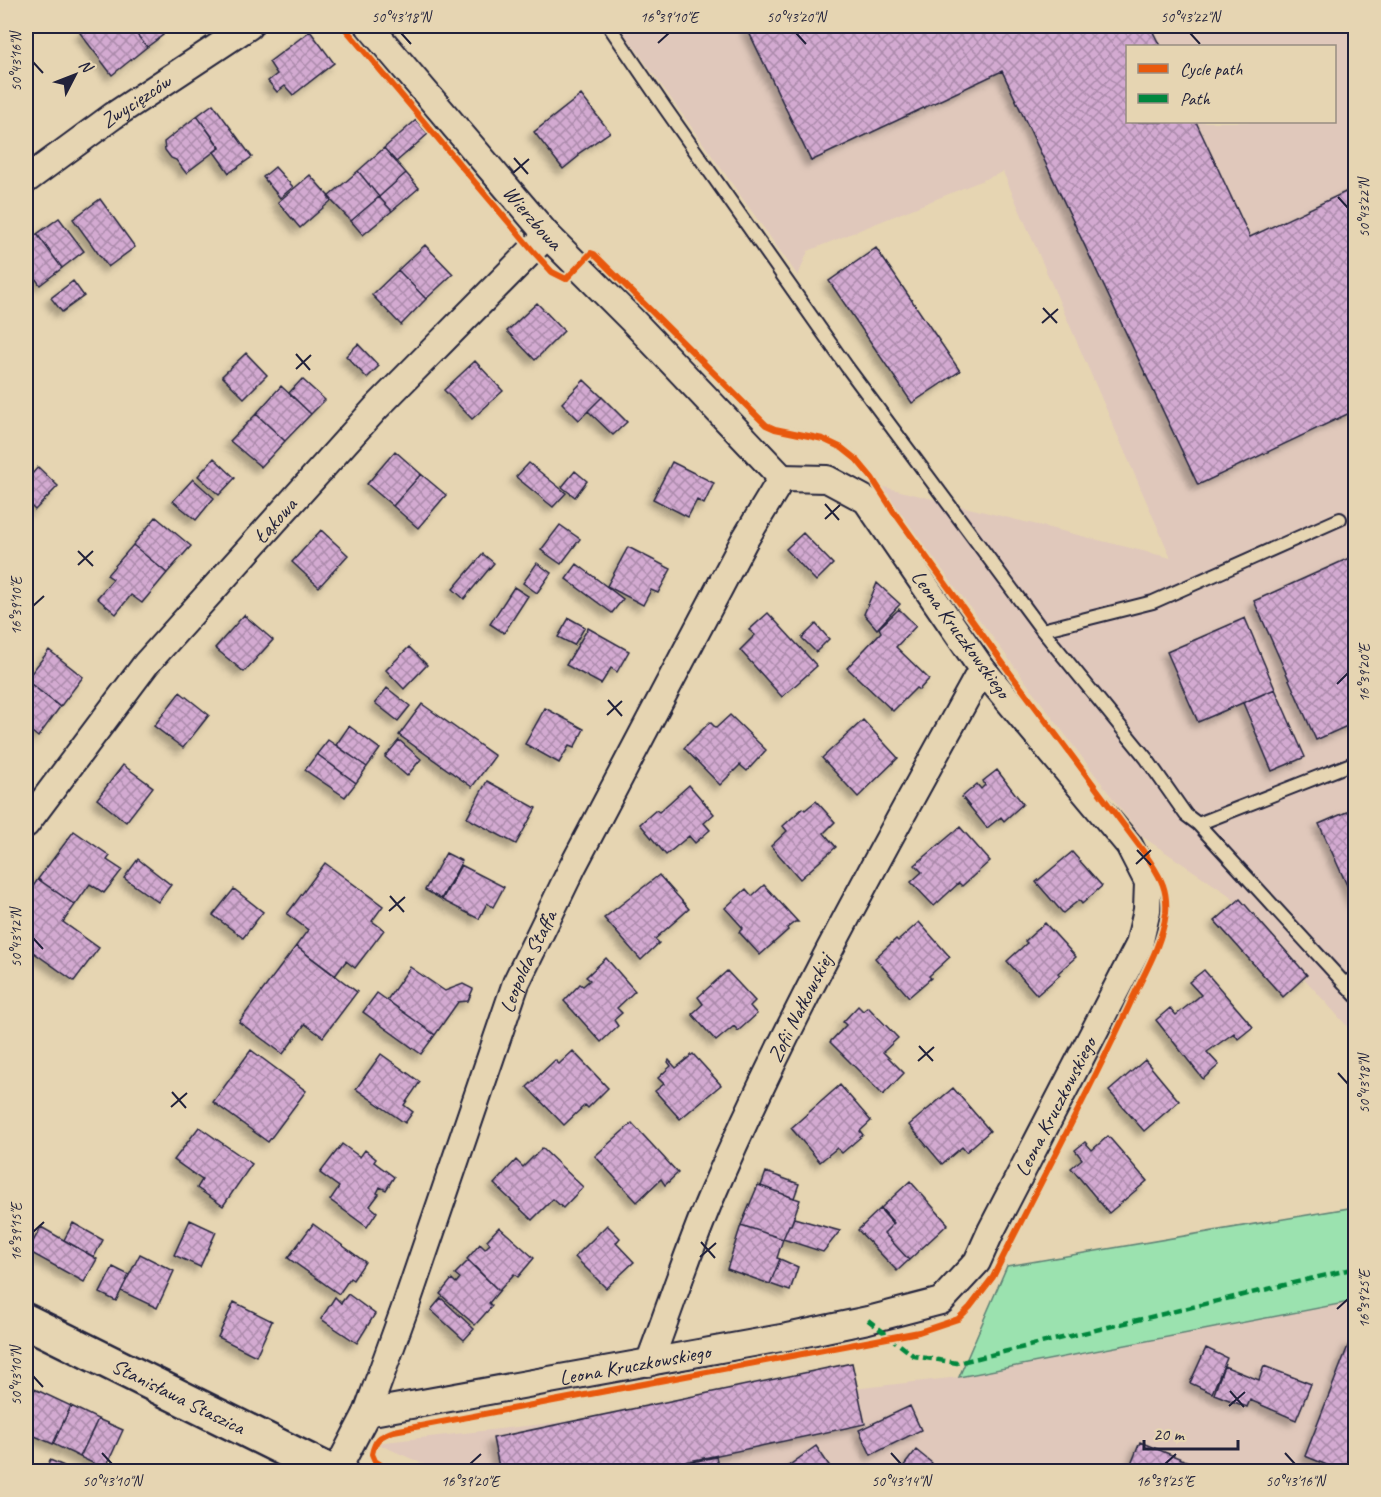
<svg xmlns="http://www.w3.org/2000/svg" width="1381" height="1497" font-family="Caveat,sans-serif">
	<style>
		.built { fill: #e0c8bb; fill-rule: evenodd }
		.green { fill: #9be2af; stroke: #5e8275; stroke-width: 1.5 }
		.building { fill: url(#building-cross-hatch); stroke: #22223b; stroke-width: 1.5; filter: url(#shadow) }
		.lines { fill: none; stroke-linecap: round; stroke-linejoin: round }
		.service-casing { stroke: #22223b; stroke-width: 16 }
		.minor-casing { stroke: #22223b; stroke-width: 30 }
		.secondary-casing { stroke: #22223b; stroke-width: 38 }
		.service { stroke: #e6d5b2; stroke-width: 12 }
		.minor { stroke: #e6d5b2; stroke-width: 26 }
		.secondary { stroke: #e6d5b2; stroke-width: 33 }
		.quiet { stroke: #00873e; stroke-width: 4.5; stroke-dasharray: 9 4.5; stroke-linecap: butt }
		.cycleway-casing { stroke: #e6d5b2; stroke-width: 10 }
		.cycleway { stroke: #e8590c; stroke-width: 6 }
		.ticks { fill: none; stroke: #22223b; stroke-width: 2 }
		.labels { text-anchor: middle; stroke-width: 4.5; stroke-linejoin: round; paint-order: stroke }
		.street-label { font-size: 21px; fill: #22223b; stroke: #e6d5b2 }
		.neatline { fill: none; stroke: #22223b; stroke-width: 2 }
		.ticks-label { font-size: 15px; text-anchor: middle; fill: #22223b }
	</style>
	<defs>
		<pattern id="building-cross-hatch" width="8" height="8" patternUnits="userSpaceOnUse" patternTransform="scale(1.5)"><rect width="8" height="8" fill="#d3aad1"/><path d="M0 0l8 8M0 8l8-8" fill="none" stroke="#ab8aab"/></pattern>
		<filter id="shadow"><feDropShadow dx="-5.5" dy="5.5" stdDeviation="3" flood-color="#0004"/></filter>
	</defs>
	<rect width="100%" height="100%" fill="#e6d5b2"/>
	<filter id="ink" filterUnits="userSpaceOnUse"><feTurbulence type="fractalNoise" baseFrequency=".0167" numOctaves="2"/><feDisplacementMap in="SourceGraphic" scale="12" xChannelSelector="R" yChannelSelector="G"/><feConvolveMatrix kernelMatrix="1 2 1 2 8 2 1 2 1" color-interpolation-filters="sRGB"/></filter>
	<g filter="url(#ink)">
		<path class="built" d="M619 26H1355V1035L1229 895 1140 835 880 486 1171 558 1003 172 808 251 798 276ZM1128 46H1334V122H1128Z
			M1355 1301V1471L441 1472 376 1443 959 1377Z"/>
		<path class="green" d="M1355 1207V1301L959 1377 1007 1266Z"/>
		<path class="building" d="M89 26H130L147 47 112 75 80 33Z
			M130 26H156L163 35 147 47Z
			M746 26H1150L1160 46H1128V122H1196L1250 237 1356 187V410L1198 485 1002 71 811 161Z
			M310 31 334 63 293 95 285 86 277 92 268 81 277 74 269 62Z
			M581 95 610 132 578 154 579 156 563 169 534 132Z
			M213 104 252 157 229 173 214 152 220 148 197 116Z
			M197 116 220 147 186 173 176 160 171 158 165 150 164 142Z
			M416 120 428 134 396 162 384 148Z
			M384 148 406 173 379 197 358 171Z
			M275 167 293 187 280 198 263 177Z
			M358 171 379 197 351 221 328 197Z
			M406 173 419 188 392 211 379 197Z
			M310 175 332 200 300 228 278 202Z
			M379 197 392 211 363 235 351 221Z
			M100 199 135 247 108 267 73 219Z
			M59 218 84 251 62 268 37 234Z
			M37 234 62 268 40 285 26 265V243Z
			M425 245 453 274 426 299 398 270Z
			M876 248 960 371 912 403 829 281Z
			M398 270 426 299 401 325 372 295Z
			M73 281 84 296 62 312 51 298Z
			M537 303 564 331 535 360 507 331Z
			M358 344 379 366 367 378 346 356Z
			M246 353 267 375 244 398 222 376Z
			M475 361 503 391 472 419 444 390Z
			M302 379 325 400 311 414 289 393Z
			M584 380 602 397 579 420 562 403Z
			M281 386 311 414 285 441 256 414Z
			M602 397 627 422 613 435 588 411Z
			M256 414 285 441 261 467 230 441Z
			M395 451 421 474 393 506 367 484Z
			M214 458 235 478 219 495 198 476Z
			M672 462 714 483 704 504 697 500 688 517 653 499Z
			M529 463 566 493 553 507 516 477Z
			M38 467 58 486 35 510 26 501V481Z
			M575 471 587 481 575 497 562 487Z
			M421 474 446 495 418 528 393 506Z
			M193 479 214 498 196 520 173 501Z
			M156 517 191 546 167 573 133 545Z
			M560 525 580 539 561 564 541 550Z
			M321 530 348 555 319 587 292 562Z
			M803 533 833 564 816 581 786 549Z
			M133 545 167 573 142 603 131 595 116 614 97 598 113 579 107 575Z
			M628 547 671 569 658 593 651 590 643 605 607 586Z
			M483 554 494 563 464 599 453 589Z
			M1356 555V722L1316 740 1254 601Z
			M537 563 551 573 537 593 523 583Z
			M577 564 623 599 612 613 566 579Z
			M877 583 900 604 877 629 864 614Z
			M514 587 528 596 504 633 490 624Z
			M899 609 916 626 896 647 929 679 919 690 916 688 893 711 847 668 881 632 879 628Z
			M768 613 817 666 782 697 740 650 755 635 749 630Z
			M244 615 273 640 244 672 215 648Z
			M569 618 585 627 574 645 558 637Z
			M1245 618 1275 689 1198 722 1167 652Z
			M816 624 829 639 816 652 802 638Z
			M588 628 629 651 617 672 611 668 601 684 566 665Z
			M409 647 427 665 404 689 386 670Z
			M49 650 83 677 60 707 26 680Z
			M26 680 60 707 38 737 26 727Z
			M387 688 410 706 398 721 375 703Z
			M1275 689 1305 757 1272 771 1243 703Z
			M180 692 209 715 183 748 154 726Z
			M422 704 495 756 472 787 399 735Z
			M545 708 584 729 574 748 569 746 559 763 525 744Z
			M730 715 766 750 747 771 740 765 720 785 684 748 710 722 716 728Z
			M863 720 898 758 858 797 822 758Z
			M349 726 380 749 367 767 336 745Z
			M328 740 367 767 356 783 317 754Z
			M399 740 421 759 407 776 385 757Z
			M317 754 356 783 345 797 305 770Z
			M123 765 153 787 126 822 97 799Z
			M997 770 1023 804 1004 821 1001 817 987 828 962 797 977 784 981 789 985 785 983 781Z
			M487 781 536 808 516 844 467 818Z
			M689 785 714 814 704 823 710 830 695 843 689 836 666 855 640 824 656 810 659 812Z
			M816 801 835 822 824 833 836 847 800 879 771 846 787 831 783 826 803 808 805 810Z
			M1356 808V905L1319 824Z
			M960 827 990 861 962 886 959 883 934 906 911 882 922 872 915 865Z
			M74 831 110 856 107 860 122 870 104 893 90 884 75 905 38 879Z
			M1072 852 1102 886 1082 904 1079 900 1063 913 1036 882Z
			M446 853 462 861 441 899 425 890Z
			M138 859 171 885 158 902 124 878Z
			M325 863 383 906 372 921 384 930 355 968 346 961 335 976 296 946 308 930 287 914Z
			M461 865 504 887 493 907 487 903 479 919 442 900Z
			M659 875 689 909 655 939 659 943 641 960 604 918Z
			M38 879 75 905 63 922 99 948 74 981 26 947V897Z
			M764 885 798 922H795L787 928 788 930 760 955 739 932 743 928 725 908 746 889 752 896Z
			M234 889 263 912 243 938 213 915Z
			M1240 899 1307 975 1283 997 1215 921Z
			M919 922 950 957 929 976 931 978 909 997 875 958 896 939 898 941Z
			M1045 923 1076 957 1058 973 1060 975 1037 995 1007 961 1027 943 1025 941Z
			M296 946 357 992 323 1037 305 1024 283 1054 239 1022Z
			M606 958 635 991 617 1008 622 1013 614 1020 618 1026 601 1042 564 1001 580 984 583 986 590 980 586 977Z
			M410 967 445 991 463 984 473 989 468 1001 458 1002 435 1035 387 1000Z
			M1204 970 1253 1027 1238 1039 1234 1033 1207 1052 1219 1065 1203 1079 1156 1020 1170 1008 1176 1015 1201 995 1189 982Z
			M727 971 755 1001 750 1006 757 1014 738 1031 734 1026 716 1041 692 1014 703 1004 698 997Z
			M377 993 435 1035 421 1054 363 1012Z
			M858 1006 863 1011 868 1007 898 1038 883 1052 904 1073 883 1095 830 1042 846 1025 843 1022Z
			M251 1050 306 1091 268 1142 213 1102Z
			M573 1051 608 1088 588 1108 585 1105 564 1125 527 1087 555 1060 559 1064Z
			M381 1054 420 1082 404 1105 413 1112 405 1123 356 1089Z
			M693 1054 721 1085 680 1119 655 1091 664 1084 658 1078 671 1066 668 1062 669 1060 676 1068Z
			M1145 1060 1179 1101 1144 1131 1109 1091Z
			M840 1085 871 1121 860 1131 863 1135 842 1153 837 1148 820 1162 791 1128Z
			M953 1088 990 1131 966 1152 962 1147 942 1164 909 1125Z
			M632 1123 678 1173 665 1185 661 1179 637 1202 595 1156Z
			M199 1127 252 1164 223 1206 197 1188 202 1180 174 1160Z
			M1108 1136 1147 1181 1109 1213 1071 1168 1082 1159 1075 1150 1085 1142 1092 1150Z
			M342 1144 360 1157 365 1150 376 1159 374 1162 394 1177 386 1190 380 1187 377 1193 379 1194 370 1206 377 1212 367 1227 330 1200 339 1187 320 1173Z
			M542 1148 583 1187 563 1208 553 1199 532 1220 494 1184 516 1160 523 1167Z
			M766 1172 799 1184 794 1198 761 1186Z
			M910 1181 948 1224 909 1260 884 1233 894 1223 881 1208Z
			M758 1185 800 1200 791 1225H789L783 1239 741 1225Z
			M880 1209 893 1224 884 1233 909 1260 897 1271 858 1230Z
			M794 1218 840 1231 823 1252 783 1239 789 1225H791Z
			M190 1220 216 1232 200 1267 174 1255Z
			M73 1223 103 1240 94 1257 64 1240Z
			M313 1224 365 1262 353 1280 350 1278 339 1294 288 1258Z
			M607 1225 620 1238 616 1243 634 1262 606 1288 575 1257Z
			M741 1225 783 1239 777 1258 780 1259 770 1284 727 1269Z
			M41 1227 97 1259 84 1282 28 1251Z
			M499 1227 534 1258 518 1277 514 1274 499 1291 467 1259 480 1244 485 1249 490 1244 487 1240Z
			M140 1254 174 1271 157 1308 121 1291Z
			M780 1259 798 1267 790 1291 770 1284Z
			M468 1261 499 1291 489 1303 492 1306 475 1325 440 1294 452 1279 456 1283 460 1278 455 1274Z
			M113 1267 129 1275 116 1301 100 1293Z
			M348 1294 375 1314 357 1343 321 1319 335 1297 341 1303Z
			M441 1298 474 1329 464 1340 431 1310Z
			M234 1302 272 1321 256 1356 218 1337Z
			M1350 1341 1356 1343V1472H1344L1305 1456Z
			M1206 1348 1227 1358 1212 1393 1190 1383Z
			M852 1363 865 1424 670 1465 671 1472H500L493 1438Z
			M1224 1366 1259 1380 1264 1366 1311 1384 1296 1420 1250 1400 1247 1407 1214 1394Z
			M26 1385 71 1406 53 1444 28 1433 26 1438Z
			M71 1406 98 1419 80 1457 53 1444Z
			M910 1406 921 1430 871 1455 859 1430Z
			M98 1419 123 1430 105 1469 80 1457Z
			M1140 1442 1213 1472H1128Z
			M816 1446 833 1471 780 1472Z
			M916 1450 932 1463 924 1472H899Z
			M716 1457 719 1468 694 1472 692 1462Z
			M50 1460 64 1466 61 1472H45Z
			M26 1462 43 1470 42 1472H26Z
			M686 1462 688 1472H671L670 1465Z"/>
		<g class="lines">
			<g class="service-casing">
				<path id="service" d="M609 26 665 108 847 367 1042 630 1146 758 1186 815 1198 824 1356 762
					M1042 630 1153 602 1340 519
					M1198 824 1356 996
					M1344 983 1356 978"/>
			</g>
			<g class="minor-casing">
				<g id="minor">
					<path id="s1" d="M369 26 547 235 631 319 782 478"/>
					<path id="s2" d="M26 180 113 116 249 26"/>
					<path id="s3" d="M26 824 146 664 376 408 547 235"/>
					<path id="s4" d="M649 1363C670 1308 688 1251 711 1197 789 1015 887 842 982 669"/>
					<path id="s5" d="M367 1413 787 1337 868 1320 941 1301 977 1262 991 1231 1139 945 1147 910 1148 882 1129 845 982 669 866 500 827 479 782 478"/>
					<path id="s6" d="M336 1472 367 1413 405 1308 516 983 573 866 744 541 782 478"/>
				</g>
			</g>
			<g class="secondary-casing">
				<g id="secondary">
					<path id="s7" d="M26 1321 331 1472"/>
				</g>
			</g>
			<use href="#service" class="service"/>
			<use href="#minor" class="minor"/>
			<use href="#secondary" class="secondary"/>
			<path class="quiet" d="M868 1320 914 1356 957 1363 1356 1268"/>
			<g class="cycleway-casing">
				<path id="cycleway" d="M343 26 532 250 552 272 566 279 591 253 594 254 766 425 775 429 823 439 842 448 857 460 872 478 894 512 1010 673 1146 855C1159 876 1168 886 1166 913 1162 946 1142 977 1129 1006 1086 1098 1038 1187 993 1277L970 1307 958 1319 919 1332 394 1431C380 1436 375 1439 372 1454L375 1461 387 1469 385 1472"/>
			</g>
			<use href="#cycleway" class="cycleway"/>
		</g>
	</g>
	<path class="ticks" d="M401 33 411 44M796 33 806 44M1190 33 1200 44M658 43 669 33M33 62 43 73M514 158 528 174M513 173 529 159M1338 197 1348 208M1043 308 1057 323M1042 323 1058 309M296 354 310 370M296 369 311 355M825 504 839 520M825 519 840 505M78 551 93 566M78 565 93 551M33 606 44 596M1337 684 1348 673M608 700 622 716M607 715 622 701M1137 850 1151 865M1136 864 1151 850M390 896 404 912M389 911 405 897M33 938 43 949M919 1046 933 1061M918 1061 934 1047M1338 1073 1348 1084M172 1092 186 1108M171 1107 187 1093M33 1232 44 1222M701 1242 715 1258M700 1257 716 1243M1337 1309 1348 1299M33 1376 43 1387M1230 1391 1244 1407M1229 1406 1245 1392M102 1453 112 1464M891 1453 901 1464M1285 1453 1295 1464M470 1464 481 1454M1165 1464 1176 1454"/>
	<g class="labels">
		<g class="street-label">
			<text dy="7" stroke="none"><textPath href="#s2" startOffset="135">Zwycięzców</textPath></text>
			<text dy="7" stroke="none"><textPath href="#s1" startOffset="252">Wierzbowa</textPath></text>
			<text dy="7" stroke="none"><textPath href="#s3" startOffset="393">Łąkowa</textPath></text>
			<text transform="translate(961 634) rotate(54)" y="7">Leona Kruczkowskiego</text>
			<text dy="7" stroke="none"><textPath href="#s6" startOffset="546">Leopolda Staffa</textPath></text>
			<text dy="7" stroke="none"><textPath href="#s4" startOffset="386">Zofii Nałkowskiej</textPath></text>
			<text dy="7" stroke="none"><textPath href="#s5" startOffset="812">Leona Kruczkowskiego</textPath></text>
			<text dy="7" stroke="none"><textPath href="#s5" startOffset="272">Leona Kruczkowskiego</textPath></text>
			<text dy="7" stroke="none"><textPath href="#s7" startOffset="170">Stanisława Staszica</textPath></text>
		</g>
	</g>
	<rect width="1381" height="1497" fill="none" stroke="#e6d5b2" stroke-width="66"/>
	<rect x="1126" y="45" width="210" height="78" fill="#e6d5b2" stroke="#988d82" stroke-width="1.5"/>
	<rect x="1138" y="64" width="30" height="9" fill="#e8590c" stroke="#988d82" stroke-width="1.5"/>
	<text x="1180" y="75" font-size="18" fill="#22223b">Cycle path</text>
	<rect x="1138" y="94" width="30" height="9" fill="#00873e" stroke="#988d82" stroke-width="1.5"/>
	<text x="1180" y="105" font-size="18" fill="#22223b">Path</text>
	<g transform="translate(75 75) rotate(48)" stroke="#e6d5b2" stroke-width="4.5" paint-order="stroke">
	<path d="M0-4.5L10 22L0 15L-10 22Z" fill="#22223b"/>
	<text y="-9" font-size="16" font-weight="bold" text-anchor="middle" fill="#22223b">N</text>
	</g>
	<path d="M1144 1440v9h94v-9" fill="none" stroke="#22223b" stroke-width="3"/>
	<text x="1153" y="1440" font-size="18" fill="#22223b" stroke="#e6d5b2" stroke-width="4.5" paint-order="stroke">20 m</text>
	<rect x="33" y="33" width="1315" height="1431" class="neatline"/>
	<g class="ticks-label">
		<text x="401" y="22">50°43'18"N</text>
		<text x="669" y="22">16°39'10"E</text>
		<text x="796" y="22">50°43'20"N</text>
		<text x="1190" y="22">50°43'22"N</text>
		<text transform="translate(16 62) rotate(-90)" y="5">50°43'16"N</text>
		<text transform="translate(1364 208) rotate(-90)" y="5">50°43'22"N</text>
		<text transform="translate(16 606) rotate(-90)" y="5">16°39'10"E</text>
		<text transform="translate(1364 673) rotate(-90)" y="5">16°39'20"E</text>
		<text transform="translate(16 938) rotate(-90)" y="5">50°43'12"N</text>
		<text transform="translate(1364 1084) rotate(-90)" y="5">50°43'18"N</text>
		<text transform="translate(16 1232) rotate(-90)" y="5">16°39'15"E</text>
		<text transform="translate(1364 1299) rotate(-90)" y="5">16°39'25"E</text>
		<text transform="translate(16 1376) rotate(-90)" y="5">50°43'10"N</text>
		<text x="112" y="1486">50°43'10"N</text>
		<text x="470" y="1486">16°39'20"E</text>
		<text x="901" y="1486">50°43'14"N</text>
		<text x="1165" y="1486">16°39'25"E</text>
		<text x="1295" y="1486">50°43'16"N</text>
	</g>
</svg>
